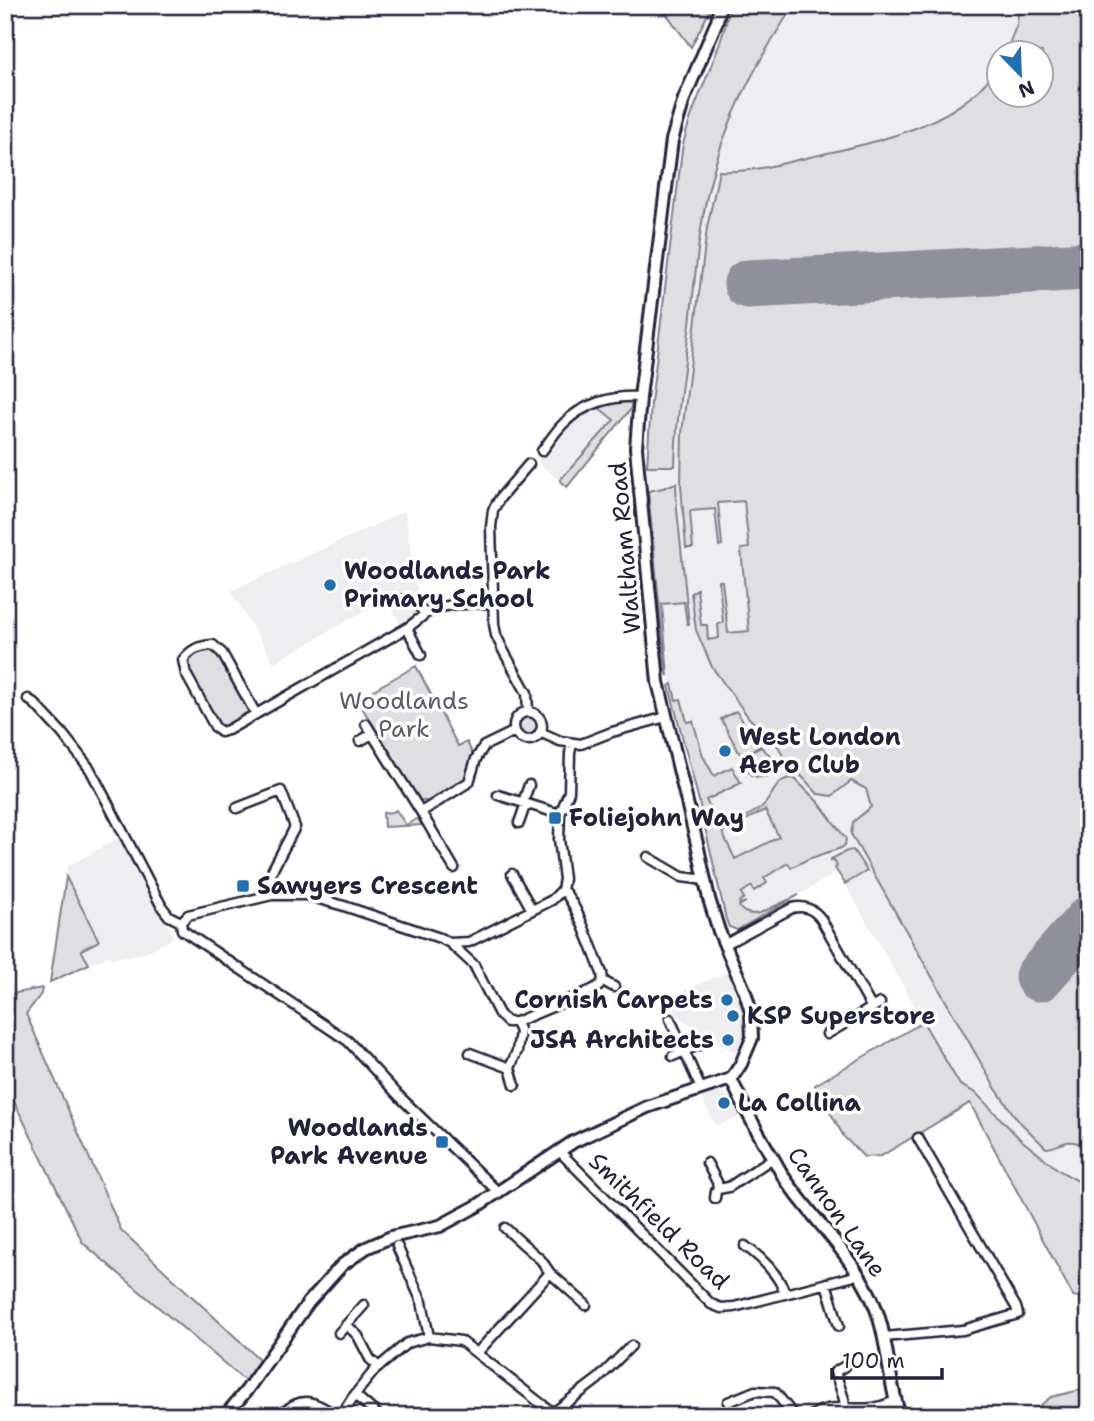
<svg xmlns="http://www.w3.org/2000/svg" width="1094" height="1421" font-family="'Shantell Sans',sans-serif">
	<style>
		.built { fill: #eeeef1; fill-rule: evenodd }
		.green { fill: #dfdfe2; stroke: #80808e; stroke-width: 2; fill-rule: evenodd }
		.lines { fill: none; stroke-linecap: round; stroke-linejoin: round }
		.runway { stroke: #90909d; stroke-width: 49 }
		.minor-casing { stroke: #22223b; stroke-width: 13 }
		.tertiary-casing { stroke: #22223b; stroke-width: 16 }
		.minor { stroke: #fff; stroke-width: 8 }
		.tertiary { stroke: #fff; stroke-width: 10 }
		.poi-dot { fill: #1f6fb2; stroke: #fff; stroke-width: 2.5 }
		.labels { text-anchor: middle; stroke-width: 7; stroke-linejoin: round; paint-order: stroke }
		.street-label { font-size: 24px; fill: #22223b; stroke: #fff }
		.poi-label { font-size: 24px; font-weight: bold; fill: #22223b; stroke: #fff; text-anchor: start }
		.park-label { font-size: 24px; fill: #5b5b6d; stroke: #fff }
	</style>
	<rect width="100%" height="100%" fill="#fff"/>
	<filter id="ink" filterUnits="userSpaceOnUse"><feTurbulence type="fractalNoise" baseFrequency=".0143" numOctaves="2"/><feDisplacementMap in="SourceGraphic" scale="14" xChannelSelector="R" yChannelSelector="G"/><feConvolveMatrix kernelMatrix="1 2 1 2 8 2 1 2 1" color-interpolation-filters="sRGB"/></filter>
	<g filter="url(#ink)">
		<path class="built" d="M730 5H1089V1300L1073 1296 970 1102 838 872 740 929H731L726 923 695 785 669 686 670 684 668 676 666 672 650 514 647 466 651 403 683 143 693 109 725 28ZM1000 52H1042V94H1000Z
			M631 401V409L567 487 537 462 564 430 579 419 608 403Z
			M405 511 418 597 428 607 420 612 417 618 402 627 387 601 378 603 274 663 231 591Z
			M120 837 173 936 169 940 142 954 112 958 109 956 89 964 81 950 98 941 66 877 67 867Z
			M734 970 743 998 746 1018 744 1040 739 1055 674 1014 670 996Z
			M720 1091 728 1097 741 1116 716 1126 700 1096Z"/>
		<path class="green" d="M660 5H710L709 12 691 47Z
			M730 5H794C756 63 723 124 708 192 698 235 695 280 690 324 684 371 676 419 675 466H647L651 403 682 150C692 99 721 56 730 5Z
			M1019 5H1089V1179L1086 1177C1082 1163 1091 1157 1080 1144 1066 1137 1059 1148 1046 1148L1017 1119 994 1086 851 834 853 822 871 807 866 789 851 781 832 796 818 794 783 756 778 746 749 718 712 667 696 630 691 593 697 589 701 625H707L708 640 719 638 718 624 723 623 719 581H722L728 633 749 631 741 549 749 548 744 501 718 503 722 545 719 546 715 509 690 511 693 548H686L681 485 682 433 707 228 719 171C749 173 781 164 810 157 872 143 965 125 999 64L1000 94H1042V52H1006L1017 24Z
			M625 400 631 401V409L567 487 560 480 614 420 598 407 608 403Z
			M676 483 677 510 689 624H687L684 602 662 604 668 676 666 672 648 491 663 488Z
			M210 649 218 653 250 713 225 727 220 725 189 672C188 656 195 650 210 649Z
			M416 666 458 746 467 742 473 755 466 779 429 802 416 799 357 699Z
			M672 684 676 700 681 699 687 722 693 721 703 756 714 776 732 767 741 783 706 800 720 828C729 824 759 812 764 805 773 795 779 774 795 779L819 803 846 839 845 845 841 848 808 859 791 868 788 863 764 878 767 883 754 891 752 886 741 893 744 898 739 902 740 904 746 902 739 906C743 914 751 915 760 913L799 895 737 930 729 927 726 919 698 797 669 686ZM765 810 779 837 735 859 722 832Z
			M736 711 760 746 741 756 721 719Z
			M517 726a11 11 0 1 1 22 0a11 11 0 1 1-22 0Z
			M761 747C765 751 771 755 774 760 779 768 771 776 763 777 758 778 756 777 751 775L742 757Z
			M396 810 406 825 418 818 422 825 384 827 383 813 393 812Z
			M853 850 867 871 845 884 835 868 837 866 834 860 831 861V859L847 851Z
			M66 877 99 941 81 950 89 964 50 982Z
			M42 988 41 994 26 1014 121 1230 260 1360 245 1381 83 1243 5 1083V995Z
			M923 1022 960 1085 976 1093 1020 1139 1060 1171 1089 1187V1300L1073 1296 970 1103 881 1156 864 1157 844 1137 815 1085Z
			M1089 1388V1416H1027L1051 1397Z"/>
		<g class="lines">
			<path class="runway" d="M748 284 1089 266
				M1039 977 1089 920"/>
			<g class="minor-casing">
				<path id="minor" d="M542 451C549 442 555 432 563 424 582 404 613 395 640 397
					M397 599 416 603 425 614
					M407 628 421 655
					M28 699 34 703 62 733 90 769 162 907 169 916 181 922
					M528 712 527 693 503 650 496 635 494 624 491 527 493 510 500 498 529 464
					M514 726a14 14 0 1 1 28 0a14 14 0 1 1-28 0Z
					M256 714 222 653 213 645C199 646 191 649 183 660L186 674 215 727 221 732 228 730 407 628C413 624 419 619 425 614 444 602 472 604 493 603
					M366 724 421 812 454 868
					M540 732 560 741 581 744 612 732 666 717
					M360 741 372 734
					M498 795 560 814
					M523 802 529 785
					M237 808 281 791 295 827 273 869 269 882 272 895
					M421 812 469 782 476 759 484 746 515 731
					M519 823 526 803
					M648 857 682 877 705 880
					M512 874 532 910
					M450 943 474 965 499 1014 507 1022H516L592 990 599 986 603 981 602 973C594 955 576 900 562 890
					M724 945 792 908C803 905 814 909 821 919L872 1008
					M603 981 614 987
					M670 1019 701 1089
					M827 1034 880 1003
					M470 1053 510 1068
					M673 1056 705 1042
					M515 1085 510 1068 517 1051 520 1032 516 1022
					M559 1151 711 1304 721 1308 734 1307 851 1277 858 1273
					M707 1163 717 1182 718 1189 729 1187 773 1158
					M498 1192 400 1097 348 1041 182 930 181 922 188 915 272 895H305L344 906 440 938 450 943 469 942 552 900 562 890 564 879 559 839 560 814 569 792 570 753 572 744
					M715 1198 716 1191 718 1189
					M505 1228 541 1260 550 1273 586 1305
					M397 1246 422 1302 429 1337
					M745 1246C761 1257 779 1275 785 1293
					M826 1283 839 1326
					M347 1325 358 1336 370 1359 379 1367
					M339 1333 364 1305
					M884 1337 963 1330 1018 1314 1016 1307 918 1138
					M477 1353 550 1273
					M355 1395 379 1416
					M728 1402 755 1391 775 1392 794 1416
					M845 1409 844 1399 835 1372 845 1366
					M553 1413 598 1379 631 1346
					M280 1416C301 1394 315 1401 337 1416
					M341 1416 353 1397 374 1371 407 1343 429 1337 461 1341 553 1413 554 1416
					M811 1416C832 1402 849 1411 873 1408 880 1407 888 1404 895 1401"/>
			</g>
			<g class="tertiary-casing">
				<path id="tertiary" d="M720 5 717 21 684 99 672 140 640 397 636 448 658 682 698 848 709 899 719 931 745 992 751 1012 752 1038 741 1064 731 1079
					M731 1079C743 1105 756 1130 771 1155 777 1164 781 1174 788 1183 814 1219 847 1251 868 1291 889 1329 886 1375 900 1416
					M225 1416 246 1391 308 1303 342 1265 366 1248 391 1237 440 1226 477 1206 573 1142 647 1107 731 1079"/>
			</g>
			<use href="#minor" class="minor"/>
			<use href="#tertiary" class="tertiary"/>
		</g>
	</g>
	<g class="poi-dot">
		<circle cx="330" cy="585" r="7"/>
		<circle cx="725" cy="751" r="7"/>
		<rect x="548" y="811" width="14" height="14" rx="3.5"/>
		<rect x="236" y="879" width="14" height="14" rx="3.5"/>
		<circle cx="727" cy="1000" r="7"/>
		<circle cx="733" cy="1016" r="7"/>
		<circle cx="728" cy="1040" r="7"/>
		<circle cx="724" cy="1103" r="7"/>
		<rect x="435" y="1135" width="14" height="14" rx="3.5"/>
	</g>
	<g class="labels">
		<g class="street-label">
			<text transform="translate(625 548) rotate(-95)" y="8">Waltham Road</text>
			<text transform="translate(837 1212) rotate(55)" y="8">Cannon Lane</text>
			<text transform="translate(659 1221) rotate(44)" y="8">Smithfield Road</text>
		</g>
		<g class="poi-label">
			<text x="344" y="579">Woodlands Park<tspan x="344" dy="28">Primary School</tspan></text>
			<text x="739" y="745">West London<tspan x="739" dy="28">Aero Club</tspan></text>
			<text x="569" y="826">Foliejohn Way</text>
			<text x="257" y="894">Sawyers Crescent</text>
			<text x="713" y="1008" text-anchor="end">Cornish Carpets</text>
			<text x="747" y="1024">KSP Superstore</text>
			<text x="714" y="1048" text-anchor="end">JSA Architects</text>
			<text x="738" y="1111">La Collina</text>
			<text x="428" y="1136" text-anchor="end">Woodlands<tspan x="428" dy="28">Park Avenue</tspan></text>
		</g>
		<g class="park-label">
			<text x="404" y="709">Woodlands<tspan x="404" dy="28">Park</tspan></text>
		</g>
	</g>
	<rect width="1094" height="1421" fill="none" stroke="#fff" stroke-width="28"/>
	<rect x="14" y="14" width="1066" height="1393" fill="none" stroke="#22223b" stroke-width="2.5" filter="url(#ink)"/>
	<g transform="translate(1020 74) rotate(157)"><circle r="33" fill="#ffffff" stroke="#a7a7b1" stroke-width="2"/>
	<path d="M0-5L12 26L0 18L-12 26Z" fill="#1f6fb2"/>
	<text y="-10" font-size="19" font-weight="bold" text-anchor="middle" fill="#22223b">N</text>
	</g>
	<path d="M832 1368v10h110v-10" fill="none" stroke="#22223b" stroke-width="3.5"/>
	<text x="842" y="1368" font-size="21" fill="#22223b" stroke="#ffffff" stroke-width="5" paint-order="stroke">100 m</text>
</svg>
